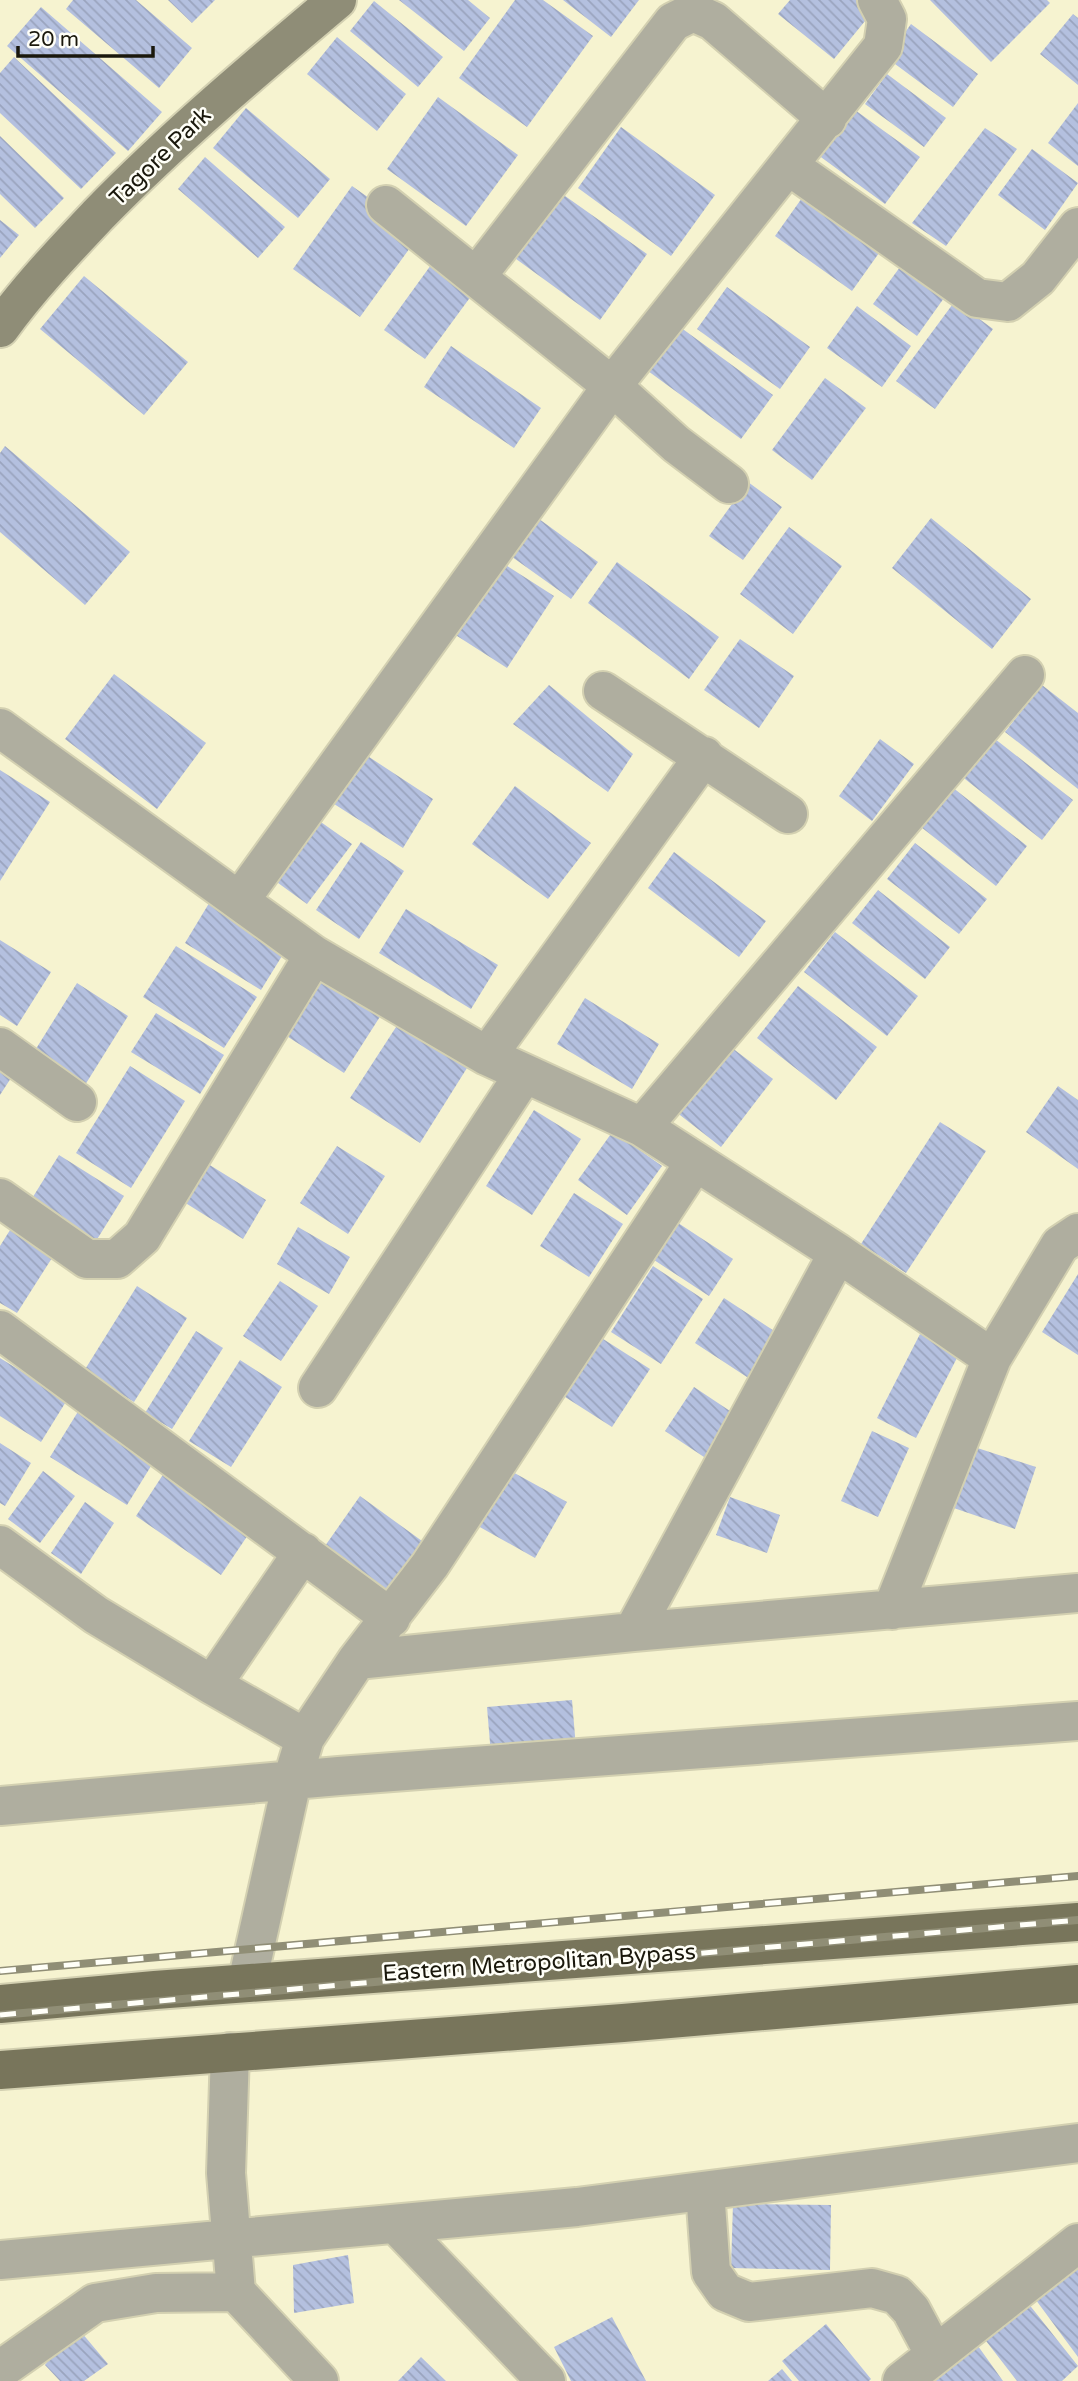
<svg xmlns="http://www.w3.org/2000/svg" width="1078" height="2381" font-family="'Varela Round',sans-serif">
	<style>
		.building { fill: url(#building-back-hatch) }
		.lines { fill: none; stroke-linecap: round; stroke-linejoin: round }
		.street-casing { stroke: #d3d0b1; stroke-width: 42 }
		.secondary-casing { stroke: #d3d0b1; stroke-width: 42 }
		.primary-casing { stroke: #d3d0b1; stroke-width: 42 }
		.street { stroke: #afae9f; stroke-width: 38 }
		.secondary { stroke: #8f8d77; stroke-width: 38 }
		.primary { stroke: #78755b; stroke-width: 38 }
		.rail-casing { stroke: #908e76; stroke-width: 8 }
		.rail { stroke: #fffff8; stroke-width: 5; stroke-dasharray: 16; stroke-linecap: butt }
		.labels { text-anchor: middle; stroke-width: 5; stroke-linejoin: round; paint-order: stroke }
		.street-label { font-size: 23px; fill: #1a180c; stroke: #fffff8 }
	</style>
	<defs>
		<pattern id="building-back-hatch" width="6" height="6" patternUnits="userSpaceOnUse" patternTransform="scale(1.75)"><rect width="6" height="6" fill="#b4c0df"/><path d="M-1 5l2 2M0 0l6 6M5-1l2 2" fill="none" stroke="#9aa4be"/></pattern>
	</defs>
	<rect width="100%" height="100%" fill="#f6f3d0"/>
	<path class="building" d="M73 0H136L192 48 159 88 66 9Z
		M168 0H215L192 23Z
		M399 0H468L490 18 464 51Z
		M515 0H543L593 36 527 127 459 78Z
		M563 0H639L611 37Z
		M790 0H862L874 10 834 59 778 14Z
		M930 0H1047L1050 3 991 62Z
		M374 1 443 57 418 87 350 31Z
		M41 7 162 112 128 151 7 46Z
		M1073 14 1078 18V85L1040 54Z
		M911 24 978 74 953 107 887 58Z
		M337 37 406 94 377 131 307 74Z
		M14 57 116 153 81 189 0 113V73Z
		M887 74 946 118 924 147 865 104Z
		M438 97 518 155 466 226 387 169Z
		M1078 103V166L1048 143Z
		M848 105 920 157 885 204 814 152Z
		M246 108 330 179 298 218 213 148Z
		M621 127 715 195 671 256 578 188Z
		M985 128 1017 149 946 246 912 223Z
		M0 136 64 198 35 228 0 194Z
		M1032 149 1078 183 1045 230 998 195Z
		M205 157 285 227 258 258 178 189Z
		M352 186 420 234 360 317 293 269Z
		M558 191 647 254 600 320 512 256Z
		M802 198 879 253 852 291 775 236Z
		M0 220 19 235 0 258Z
		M436 258 477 288 425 359 384 330Z
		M900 267 944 298 917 336 873 304Z
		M84 276 188 362 144 415 40 329Z
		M727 287 810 347 780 389 697 329Z
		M955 301 993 329 935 409 896 381Z
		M857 306 911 346 882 387 827 348Z
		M680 327 773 395 741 439 648 371Z
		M451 346 541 408 514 448 424 387Z
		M825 378 866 408 812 480 772 450Z
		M5 446 130 552 85 605 0 532V453Z
		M748 482 782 507 743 560 709 536Z
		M535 516 598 562 571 599 508 554Z
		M931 518 1031 599 992 649 892 568Z
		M789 527 842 566 793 634 740 594Z
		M501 562 554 596 507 668 454 634Z
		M617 562 719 637 689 679 588 603Z
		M740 639 794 676 759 728 704 690Z
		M114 674 206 743 157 809 65 739Z
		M549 685 633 754 608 792 513 724Z
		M1042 685 1078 713V789L1005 732Z
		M990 735 1073 800 1042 840 960 775Z
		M880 739 914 764 872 821 839 796Z
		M363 753 433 799 403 848 331 802Z
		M0 770 50 802 0 881Z
		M515 786 591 843 548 899 472 844Z
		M952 787 1027 846 996 886 921 827Z
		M318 820 352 844 307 904 274 880Z
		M361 842 404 871 359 939 316 910Z
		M915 843 987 899 959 934 887 879Z
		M674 852 766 921 739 957 648 888Z
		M878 890 950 947 925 979 852 923Z
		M214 895 290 943 261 990 185 943Z
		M406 909 498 965 471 1009 379 953Z
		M835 932 918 996 887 1036 804 972Z
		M0 940 51 972 17 1026 0 1015Z
		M176 946 257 997 224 1048 143 997Z
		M320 973 383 1012 344 1073 282 1033Z
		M77 983 128 1016 85 1085 34 1052Z
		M798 986 877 1047 836 1100 757 1038Z
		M585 998 659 1044 632 1089 557 1044Z
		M156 1013 224 1055 200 1094 131 1052Z
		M398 1024 467 1068 420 1143 350 1098Z
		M723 1041 773 1079 721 1147 671 1108Z
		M130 1066 185 1101 131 1188 76 1153Z
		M0 1072 11 1078 0 1095Z
		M1058 1086 1078 1100V1169L1026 1132Z
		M534 1110 581 1139 532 1215 486 1186Z
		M940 1122 986 1151 906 1273 861 1244Z
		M613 1131 662 1166 627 1215 578 1180Z
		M337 1146 385 1176 348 1234 300 1203Z
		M59 1155 124 1196 96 1241 31 1200Z
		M200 1159 266 1200 243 1239 176 1197Z
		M574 1193 623 1224 589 1277 540 1246Z
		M17 1219 59 1247 17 1313 0 1303V1246Z
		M675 1221 733 1259 709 1296 651 1258Z
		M298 1227 350 1257 329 1294 277 1264Z
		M653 1266 703 1299 661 1364 611 1332Z
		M1078 1274V1355L1042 1332Z
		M280 1281 318 1306 281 1361 243 1336Z
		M137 1286 187 1318 134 1402 84 1371Z
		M724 1298 782 1336 753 1381 695 1343Z
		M196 1331 223 1348 172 1429 145 1413Z
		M920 1334 959 1354 916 1438 877 1418Z
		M600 1337 650 1369 612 1427 562 1395Z
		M0 1358 67 1400 41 1442 0 1416Z
		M240 1360 282 1387 231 1467 189 1441Z
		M694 1387 736 1415 707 1459 665 1431Z
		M79 1410 156 1458 127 1505 50 1457Z
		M872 1431 909 1448 878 1517 841 1501Z
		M0 1443 31 1463 5 1506 0 1503Z
		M965 1444 1036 1467 1015 1529 945 1505Z
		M166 1470 252 1529 221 1575 136 1516Z
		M509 1470 567 1502 535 1558 478 1526Z
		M43 1471 75 1496 40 1543 8 1519Z
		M360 1496 422 1541 387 1590 325 1546Z
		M730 1497 780 1515 767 1553 716 1535Z
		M85 1502 114 1523 81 1574 51 1553Z
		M572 1700 576 1748 491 1755 487 1707Z
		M733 2204 831 2205 830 2270 731 2268Z
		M348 2255 354 2303 294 2313 293 2265Z
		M1071 2261 1078 2269V2357L1030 2292Z
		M1020 2293 1078 2366 1062 2381H1017L976 2328Z
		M612 2317 646 2381H571L554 2347Z
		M826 2324 871 2379 869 2381H799L782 2361Z
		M76 2326 108 2364 84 2381H60L45 2365Z
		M973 2339 1003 2381H929Z
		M421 2357 446 2381H398Z
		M782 2369 792 2381H768Z"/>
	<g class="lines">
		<g class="street-casing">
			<path id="street" d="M789 166 977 298 1008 302 1038 278 1078 227
				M386 205 612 386 676 444 729 484
				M476 277 673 22 693 12 713 21 827 119
				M603 691 788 814
				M0 728 314 955 487 1056 642 1127 838 1253 992 1358
				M240 900 612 386 883 46 887 19 877 0
				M0 1047 77 1102
				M487 1056 704 756
				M642 1127 1025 675
				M0 1198 87 1259H117L142 1237 314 955
				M0 1330 391 1618
				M318 1388 524 1074
				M0 1545 96 1615 212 1685 305 1738
				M892 1610 992 1358 1060 1245 1078 1233
				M633 1632 838 1253
				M357 1660 633 1632 1078 1593
				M212 1685 303 1552
				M0 1806 339 1776 1078 1721
				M247 1983 292 1781 305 1738 357 1660 430 1565 695 1162
				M230 2052 226 2173 236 2292 319 2381
				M705 2191 711 2272 725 2292 749 2302 872 2288 897 2295 911 2310 935 2355
				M396 2224 546 2381
				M0 2260 577 2207 1078 2143
				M0 2370 95 2303 156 2293 236 2292
				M902 2381 1078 2243"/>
		</g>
		<g class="secondary-casing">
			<path id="secondary" d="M0 328C29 288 64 251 98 215 173 138 255 69 337 0"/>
		</g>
		<g class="primary-casing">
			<path id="primary" d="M0 2004 155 1990 1078 1922
				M0 2070 623 2023 1078 1984"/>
		</g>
		<use href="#street" class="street"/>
		<use href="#secondary" class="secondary"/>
		<use href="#primary" class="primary"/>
		<g class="rail-casing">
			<path id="rail" d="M0 1971 1078 1876
				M0 2015 1078 1920"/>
		</g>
		<use href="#rail" class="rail"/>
	</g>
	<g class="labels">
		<g class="street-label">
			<text transform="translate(160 156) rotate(-44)" y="8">Tagore Park</text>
			<text transform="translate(539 1962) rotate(-4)" y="8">Eastern Metropolitan Bypass</text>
		</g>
	</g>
	<path d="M18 46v10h135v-10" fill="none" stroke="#1a180c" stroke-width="3.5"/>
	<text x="28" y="46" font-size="21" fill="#1a180c" stroke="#fffff8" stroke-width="5" paint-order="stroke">20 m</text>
</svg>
